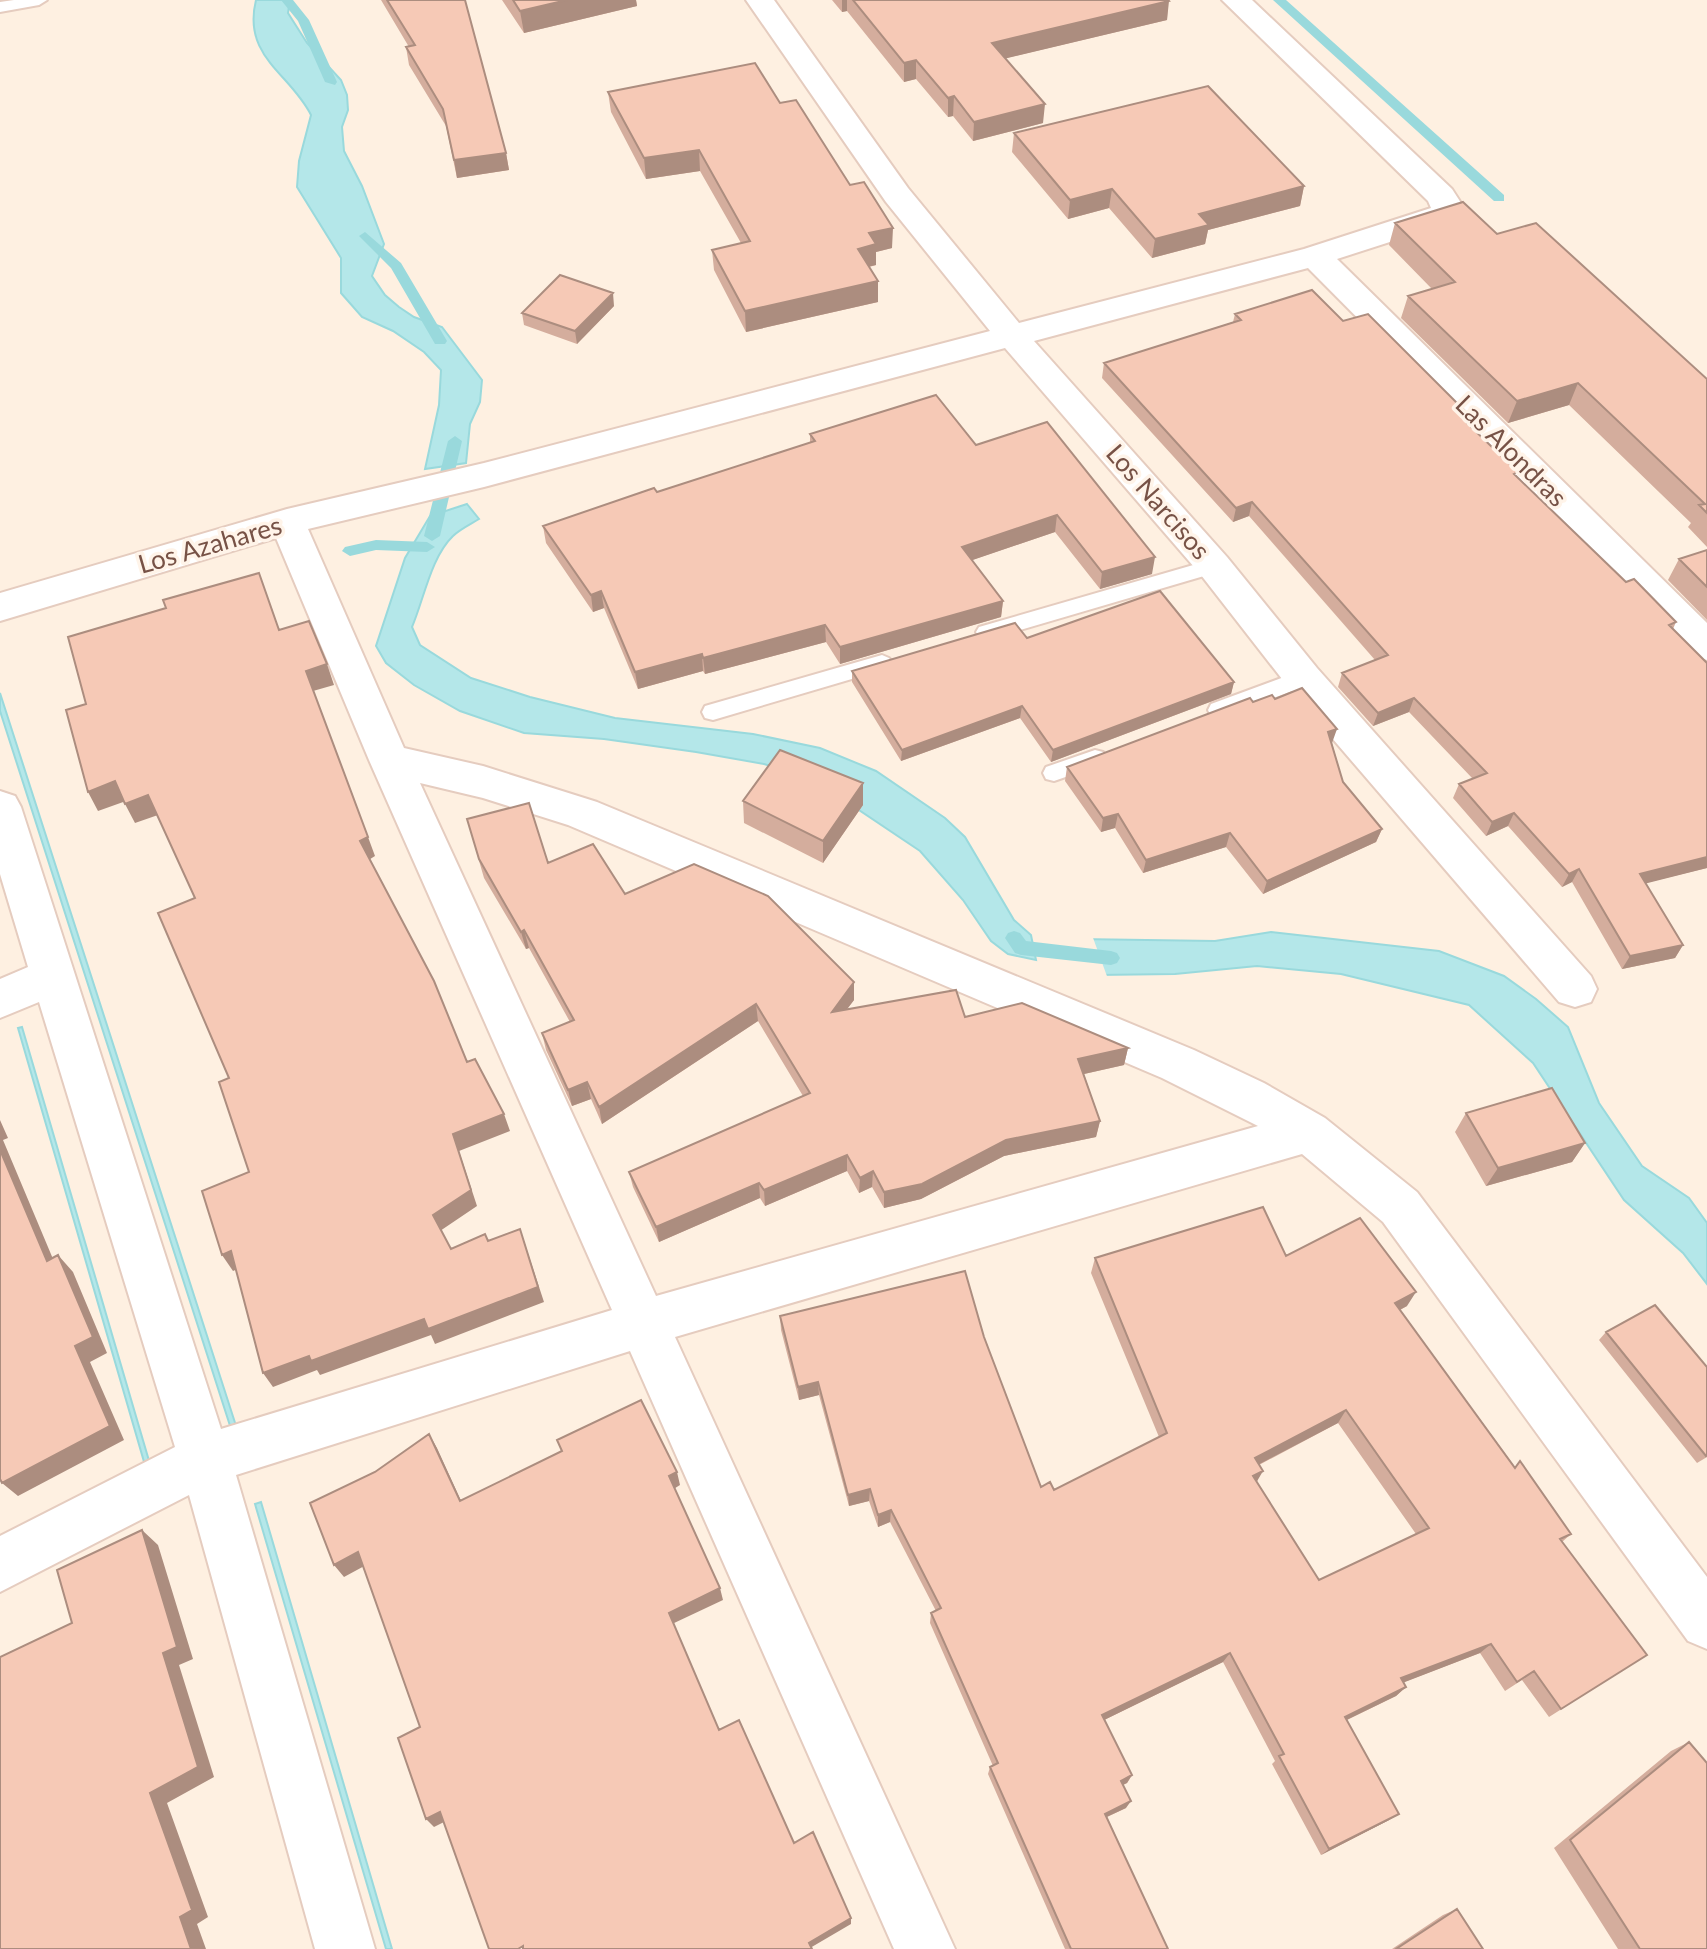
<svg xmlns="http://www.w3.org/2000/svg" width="1707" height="1949" font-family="Lato,sans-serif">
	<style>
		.water { fill: #b4e7e9; stroke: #99d9dc; stroke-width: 2 }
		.pier { fill: #fef0e1 }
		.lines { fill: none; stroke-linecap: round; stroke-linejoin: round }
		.stream { fill: #99d9dc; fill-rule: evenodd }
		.service-casing { stroke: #e5ccbf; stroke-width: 4 }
		.minor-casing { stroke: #e5ccbf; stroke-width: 4 }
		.service { fill: #fff; fill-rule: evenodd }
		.minor { fill: #fff; fill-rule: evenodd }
		.wall { fill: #d4ad9d; fill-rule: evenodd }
		.shaded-wall { fill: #ac8d7f }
		.building { fill: #f6c9b6; stroke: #ac8d7f; stroke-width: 2; fill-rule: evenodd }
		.labels { text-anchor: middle; stroke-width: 7; stroke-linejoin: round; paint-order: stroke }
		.street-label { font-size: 26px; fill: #775246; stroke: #fff4e9 }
	</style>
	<rect width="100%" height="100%" fill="#fef0e1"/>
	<path class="water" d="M256 0H290L288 13 307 43 341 80 347 95 348 110 342 127 344 151 362 186 384 244 372 276 385 295 399 307 414 317 442 327 482 380 480 402 470 424 466 463 425 469 439 405 441 370 424 352 393 331 362 317 341 293V258L297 187 299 161 311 115C290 73 242 57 256 0Z
		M467 504 479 519C471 524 460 529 453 536 431 557 424 599 412 627L420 645 471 678 530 697 615 718 753 734 820 748 876 771 945 818 965 837 1014 920 1031 935 1036 960 1008 954 991 941 963 900 920 851 811 778 764 764 696 752 604 739 524 733 460 711 414 685 386 663 376 646 405 558 430 516Z
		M0 693 238 1432 233 1435 0 711Z
		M1271 932 1439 951 1504 976 1536 999 1568 1027 1599 1103 1642 1166 1689 1198 1707 1223V1284L1683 1253 1624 1200 1533 1063 1469 1005 1341 974 1257 966 1175 974 1096 975 1079 939 1215 941Z
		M22 1027 152 1471 147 1472 18 1028Z
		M261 1502 392 1949H386L255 1504Z"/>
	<path class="pier" d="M1078 935H1092L1108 979 1093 977 1075 940Z"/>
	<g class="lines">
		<path class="stream" d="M281 0H293L309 20 337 82 335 85 325 82 298 21Z
			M1273 0H1286L1504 195V201H1494Z
			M365 232 401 263 447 341 445 344H435L391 268 359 236Z
			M455 436 462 441 440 536 432 541 424 536 448 441Z
			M376 540 427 542 435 547 427 552 376 550 350 556 342 551 345 547Z
			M1014 931 1020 933 1026 941 1111 951 1117 953 1120 958 1117 963 1111 965 1021 955 1015 953 1005 938 1008 933Z"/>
		<g class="service-casing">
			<path id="service" d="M14 0H47L39 5 0 12V2Z
				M1214 559 1221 561 1224 566 1221 571 986 640 979 637 976 632 979 627Z
				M882 655 889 658 893 663 889 668 713 720 705 718 702 712 705 706Z
				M1303 670 1311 672 1314 678 1311 684 1219 718 1211 716 1208 710 1211 704Z
				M1095 750 1103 752 1106 758 1103 764 1054 781 1046 779 1043 773 1046 767Z"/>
		</g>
		<g class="minor-casing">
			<path id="minor" d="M746 0H774L908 188 1019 323 1304 249 1431 208 1428 201 1222 0H1252L1452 189 1463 206 1455 221 1337 259 1707 623V660L1693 656 1308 268 1034 341 1227 557 1317 668 1591 976 1597 989 1591 1002 1575 1007 1559 1002 1289 688 1201 575 1005 348 484 487 308 529 404 748 483 766 597 802 1194 1050 1264 1083 1325 1118 1417 1192 1707 1577V1649L1688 1641 1383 1222 1302 1154 675 1337 955 1949H894L630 1351 236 1475 375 1949H315L189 1495 0 1592V1536L175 1447 39 1002 0 1018V979L28 967 0 874V791L15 796 21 807 221 1429 612 1310 369 760 276 538 0 621V593L287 509 484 463 990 331 886 202ZM420 783 483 798 568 825 1162 1078 1258 1126 656 1296Z"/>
		</g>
		<use href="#service" class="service"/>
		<use href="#minor" class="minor"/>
	</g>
	<path class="wall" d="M381 0H465L506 153 509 170 457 178 446 126 409 65 406 47H409Z
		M502 0H636L637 6 524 33Z
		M832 0H1168L1167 20 1006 58 1043 123 973 141 953 116 948 117 916 79 904 82 847 11 842 12Z
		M608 92 780 103 850 185 892 248 876 252V265L869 267 878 281V302L746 332 714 270 712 250 741 243 700 171 646 179 611 112Z
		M1014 133 1304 186 1300 206 1208 230 1205 244 1152 258 1109 208 1068 219 1012 152Z
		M1395 223 1497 234 1707 379V547L1688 527 1691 523 1569 405 1508 423 1401 318 1408 296 1432 289 1389 245Z
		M614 306 577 344 524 325 522 313Z
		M1235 314 1343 321 1472 428 1516 476 1626 582 1676 622 1673 629 1707 868 1645 883 1683 945 1675 958 1622 969 1572 882 1562 887 1508 826 1486 836 1453 798 1459 784 1473 779 1409 712 1373 726 1338 687 1342 673 1375 660 1249 516 1233 522 1102 378 1104 363 1233 322Z
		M810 434 976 445 1152 574 1100 589 1055 532 972 560 1003 601 1001 617 840 664 826 642 705 674 703 671 638 689 604 608 593 612 546 543 543 526 657 492 810 443Z
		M1707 550V620L1668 580 1679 559Z
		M1027 638 1234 682 1231 694 1051 762 1020 718 901 761 852 682V671Z
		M1275 699 1332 743 1343 782 1382 829 1376 842 1263 894 1226 847 1143 873 1115 828 1101 832 1065 781 1067 767 1253 702Z
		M863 783V805L823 863 744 823 743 801Z
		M467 819 548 863 854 982V1000L847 1009 965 1017 1128 1048 1124 1065 1084 1074 1100 1121 1096 1137 1004 1156 921 1199 884 1208 872 1187 859 1193 847 1171 765 1206 760 1198 659 1242 633 1187 629 1172 803 1096 758 1021 602 1124 591 1099 572 1106 546 1050 542 1033 570 1022 529 948 526 949 484 878Z
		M1466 1113 1585 1143 1572 1162 1486 1186 1455 1132Z
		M1286 1256 1407 1306 1400 1310 1515 1467 1520 1461 1571 1534 1562 1542 1647 1655 1549 1717 1522 1680 1505 1691 1480 1653 1404 1682 1406 1687 1396 1696 1347 1720 1389 1820 1321 1855 1272 1764 1275 1761 1223 1662 1104 1720 1132 1775 1127 1783 1123 1785 1126 1808 1107 1817 1168 1949H1065L988 1774 990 1767 993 1766 930 1623 931 1613 936 1611 890 1522 878 1527 869 1501 849 1506 819 1395 799 1400 781 1330 780 1316 984 1337 1041 1487 1054 1490 1159 1437 1091 1273 1095 1258ZM1338 1423 1416 1534 1319 1580 1257 1482 1259 1465Z
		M1606 1332 1707 1367V1457L1697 1463 1599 1340Z
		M1689 1742 1707 1949H1618L1554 1848 1671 1751Z
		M1457 1909 1483 1949H1392L1443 1915Z"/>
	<path class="shaded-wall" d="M567 0H636L637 6 524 33 520 11Z
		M842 0H847V11L842 12Z
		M1169 1 1167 20 991 62 992 43Z
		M916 60V79L904 82V63Z
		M954 96 953 116 948 117V98Z
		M1045 104 1043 123 973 141 974 122Z
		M699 150 700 171 646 179 644 158Z
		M506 153 509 170 457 178 454 160Z
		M1304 186 1300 206 1208 230 1205 244 1152 258 1155 239 1199 214Z
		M1112 189 1109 208 1068 219 1070 200Z
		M893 228 892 248 876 252V265L858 269V249L869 233Z
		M878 281V302L746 332 745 311Z
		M613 293 614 306 577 344 575 331Z
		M1578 383 1569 405 1508 423 1517 401Z
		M1252 502 1249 516 1233 522 1236 508Z
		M1057 515 1055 532 961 564 962 547Z
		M1155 557 1152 574 1100 589 1102 572Z
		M601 591 604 608 593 612 591 595Z
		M1003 601 1001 617 840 664V647Z
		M825 625 826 642 705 674 703 658Z
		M702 654 703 671 638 689 635 672Z
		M327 664 334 685 313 691 306 671Z
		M1234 682 1231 694 1051 762 1053 750Z
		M1414 698 1409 712 1373 726 1378 713Z
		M1022 706 1020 718 901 761 902 750Z
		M1337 729 1332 743 1328 732Z
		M115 781 126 801 98 811 88 792Z
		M863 783V805L823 863V841Z
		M148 795 158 815 135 823 125 804Z
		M1514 813 1508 826 1486 836 1492 822Z
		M1118 814 1115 828 1101 832 1103 818Z
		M1382 829 1376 842 1263 894 1267 881Z
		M1230 833 1226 847 1143 873 1146 860Z
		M368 837 375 856 367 861 360 841Z
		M1707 857V868L1632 887 1640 874Z
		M1579 869 1572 882 1562 887 1569 874Z
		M524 930 529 948 526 949 521 932Z
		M1683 945 1675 958 1622 969 1630 956Z
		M854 982V1000L832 1029V1012Z
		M756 1004 758 1021 602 1124 599 1107Z
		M1128 1048 1124 1065 1075 1076 1078 1059Z
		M587 1082 591 1099 572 1106 568 1090Z
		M504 1114 510 1131 459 1151 477 1206 440 1231 433 1215 453 1134Z
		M0 1120 8 1138 3 1140 61 1278 47 1261 0 1150Z
		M1100 1121 1096 1137 1004 1156 921 1199 884 1208V1192L1006 1140Z
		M1585 1143 1572 1162 1486 1186 1498 1168Z
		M847 1155V1171L765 1206 764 1190Z
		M873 1171 872 1187 859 1193 860 1178Z
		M759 1183 760 1198 659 1242 656 1227Z
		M520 1229 544 1302 435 1344 431 1335 320 1375 317 1370 273 1387 263 1373 309 1356Z
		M231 1251 242 1267 233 1271 222 1255Z
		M58 1255 73 1272 107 1353 90 1362 124 1440 18 1496 2 1483 75 1346Z
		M1416 1292 1407 1306 1386 1317 1395 1303Z
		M818 1382 819 1395 799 1400 798 1387Z
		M1346 1410 1338 1423 1248 1470 1255 1458Z
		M429 1434 437 1448 467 1514 460 1501Z
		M1263 1471 1256 1483 1253 1476Z
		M677 1472 680 1485 672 1490 669 1476Z
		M870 1489 869 1501 849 1506 848 1495Z
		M891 1510 890 1522 878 1527V1515Z
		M142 1530 158 1545 193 1659 179 1665 214 1777 167 1803 208 1917 197 1924 206 1949H191L180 1917 150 1793 163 1653Z
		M358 1552 368 1564 344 1577 334 1565Z
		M720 1588 723 1600 672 1624 669 1613Z
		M1491 1644 1480 1653 1392 1687 1401 1678Z
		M1230 1653 1223 1662 1098 1723 1102 1715Z
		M1406 1687 1396 1696 1336 1725 1345 1717Z
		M1132 1775 1127 1783 1116 1788 1121 1781Z
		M1131 1801 1126 1808 1100 1820 1105 1814Z
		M440 1812 448 1820 434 1827 426 1819Z
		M1399 1814 1389 1820 1321 1855 1329 1849Z
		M851 1918V1924L810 1948 809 1943Z"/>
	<path class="building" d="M387 0H465L506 153 454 160 443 109 406 47 415 45Z
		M513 0H567L520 11Z
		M853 0H1168L1169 1 992 43 1045 104 974 122 954 96 948 98 916 60 904 63Z
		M755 63 780 103 796 100 850 185 864 182 893 228 869 233 876 244 858 249 878 281 745 311 712 250 750 241 699 150 644 158 608 92Z
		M1208 86 1304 186 1199 214 1209 225 1155 239 1112 189 1070 200 1014 133Z
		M1463 202 1497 234 1536 223 1707 379V513L1699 505 1705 504 1578 383 1517 401 1408 296 1455 282 1395 223Z
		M560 275 613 293 575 331 522 313Z
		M1312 290 1343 321 1368 314 1475 421 1467 423 1518 472 1514 474 1626 582 1634 579 1676 622 1669 625 1707 663V857L1640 874 1683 945 1630 956 1579 869 1569 874 1514 813 1492 822 1459 784 1487 773 1414 698 1378 713 1342 673 1388 655 1252 502 1236 508 1104 363 1241 320 1235 314Z
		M936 395 976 445 1047 422 1155 557 1102 572 1057 515 962 547 1003 601 840 647 825 625 703 658 702 654 635 672 601 591 591 595 543 526 654 488 657 492 815 441 810 434Z
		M1707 550V587L1679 559Z
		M259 573 279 630 309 621 327 664 306 671 368 837 360 841 434 981 467 1062 475 1059 504 1114 453 1134 471 1190 433 1215 451 1249 485 1234 488 1241 520 1229 538 1287 428 1329 424 1319 311 1361 309 1356 263 1373 231 1251 222 1255 202 1191 249 1172 219 1082 229 1078 158 913 195 898 148 795 125 804 115 781 88 792 66 710 86 704 68 637 166 608 163 600Z
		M1160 591 1234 682 1053 750 1022 706 902 750 852 671 1015 623 1027 638Z
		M1302 688 1337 729 1328 732 1343 782 1382 829 1267 881 1230 833 1146 860 1118 814 1103 818 1067 767 1250 698 1253 702 1272 695 1275 699Z
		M780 750 863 783 823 841 743 801Z
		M529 803 548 863 593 844 625 894 694 864 768 896 854 982 832 1012 956 990 965 1017 1022 1003 1128 1048 1078 1059 1100 1121 1006 1140 922 1184 884 1192 873 1171 860 1178 847 1155 764 1190 759 1183 656 1227 629 1172 810 1093 756 1004 599 1107 587 1082 568 1090 542 1033 574 1020 524 930 521 932 479 859 467 819Z
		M1552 1088 1585 1143 1498 1168 1466 1113Z
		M0 1150 47 1261 58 1255 93 1337 75 1346 110 1426 2 1483 0 1479Z
		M1263 1207 1286 1256 1360 1218 1416 1292 1395 1303 1515 1468 1520 1461 1571 1534 1560 1539 1647 1655 1561 1709 1534 1671 1517 1682 1491 1644 1401 1678 1406 1687 1345 1717 1399 1814 1329 1849 1279 1756 1284 1754 1230 1653 1102 1715 1132 1775 1121 1781 1131 1801 1105 1814 1168 1949H1071L990 1767 998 1763 931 1613 941 1608 891 1510 878 1515 870 1489 848 1495 818 1382 798 1387 780 1316 965 1271 984 1337 1041 1487 1050 1482 1054 1490 1167 1433 1095 1258ZM1346 1410 1429 1528 1319 1580 1253 1476 1263 1471 1255 1458Z
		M1655 1305 1707 1367V1455L1706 1456 1606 1332Z
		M641 1400 677 1472 669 1476 720 1588 669 1613 719 1730 739 1720 794 1843 813 1832 851 1918 809 1943 812 1949H523V1946L518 1949H489L440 1812 426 1819 398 1738 420 1727 358 1552 334 1565 310 1503 375 1472 429 1434 460 1501 562 1451 557 1440Z
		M142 1530 177 1647 163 1653 198 1767 150 1793 192 1910 180 1917 191 1949H0V1657L72 1623 57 1570Z
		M1689 1742 1707 1763V1949H1640L1570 1840Z
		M1457 1909 1483 1949H1396Z"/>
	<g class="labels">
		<g class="street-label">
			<text transform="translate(1511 451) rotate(45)" y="9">Las Alondras</text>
			<text transform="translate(1158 502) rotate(49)" y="9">Los Narcisos</text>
			<text transform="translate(210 545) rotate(-16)" y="9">Los Azahares</text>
		</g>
	</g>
</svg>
